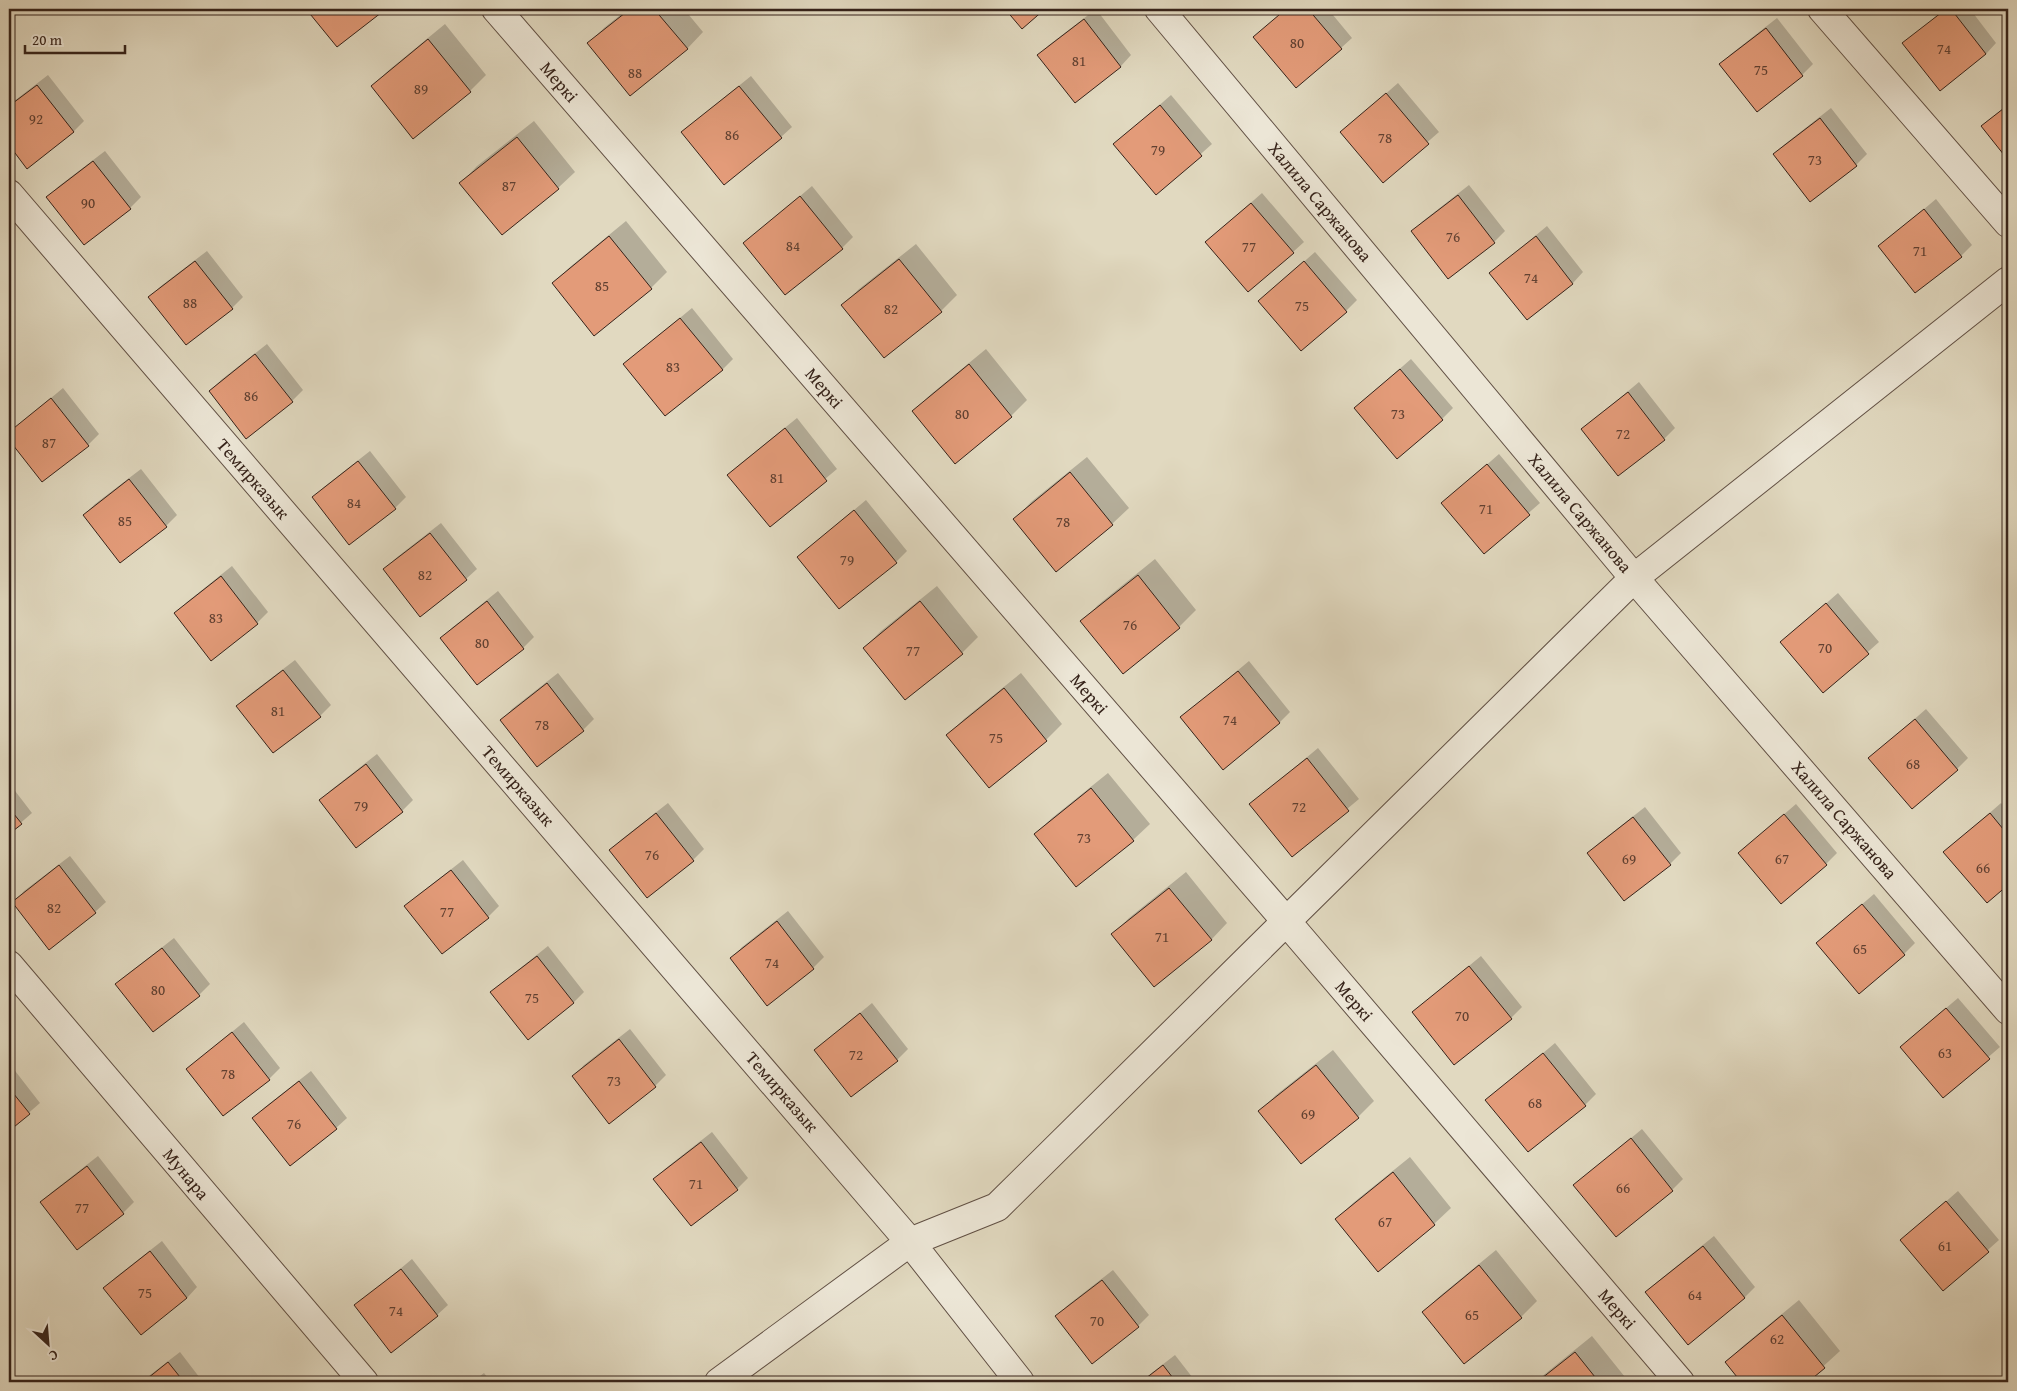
<svg xmlns="http://www.w3.org/2000/svg" width="2017" height="1391" font-family="'Gentium Book Plus',serif">
	<style>
		.shadow { fill: #0003 }
		.building { fill: #e39b79; stroke: #36231a }
		.lines { fill: none; stroke-linecap: round; stroke-linejoin: round }
		.minor-casing { stroke: #615044; stroke-width: 30 }
		.minor { stroke: #ece6d6; stroke-width: 28 }
		.labels { text-anchor: middle; stroke-width: 4; stroke-linejoin: round; paint-order: stroke }
		.number-label { font-size: 15px; fill: #614132 }
		.street-label { font-size: 18px; fill: #36231a; stroke: #ece6d6 }
	</style>
	<rect width="100%" height="100%" fill="#e1d9c0"/>
	<filter id="stains"><feTurbulence type="fractalNoise" baseFrequency=".004" numOctaves="4"/><feColorMatrix values="0 0 0 0 .2 0 0 0 0 .09 0 0 0 0 .02 0 0 0 .5 -.17"/></filter>
	<radialGradient id="worn" r=".72"><stop offset=".6" stop-color="#630" stop-opacity="0"/><stop offset="1" stop-color="#630" stop-opacity=".3"/></radialGradient>
	<path class="shadow" d="M307 9H384L338 46Z
		M628 9H684L703 32 687 49 589 43 605 27Z
		M1096 9 1131 55 1121 66 1075 101 1039 55 1049 45Z
		M1286 9H1328L1352 38 1341 48 1254 37Z
		M1687 9H1695L1690 13Z
		M1945 9H1970L1996 43 1986 54 1904 43Z
		M1777 18 1813 64 1802 75 1757 110 1721 65 1731 54Z
		M445 24 486 75 470 91 372 86 389 70Z
		M48 75 84 121 73 132 27 167 9 143V105Z
		M751 76 792 127 781 137 683 132 694 122Z
		M1398 83 1439 132 1383 181 1342 132Z
		M1171 95 1212 144 1157 193 1115 144Z
		M2008 104V158L1983 126Z
		M1831 108 1867 154 1856 165 1774 154 1785 144Z
		M534 121 575 172 558 188 461 183 477 166Z
		M105 151 141 197 130 208 48 197 59 186Z
		M1469 185 1505 231 1494 242 1449 277 1413 231 1423 221Z
		M812 186 853 237 842 248 745 243Z
		M1262 193 1304 242 1293 252 1206 242Z
		M1936 199 1972 245 1961 256 1880 246Z
		M626 221 667 272 651 288 553 283 570 267Z
		M1547 226 1583 272 1573 283 1527 318 1491 273Z
		M916 244 957 295 941 311 843 305 859 289Z
		M207 251 243 297 232 308 150 297 161 286Z
		M1315 252 1357 300 1346 311 1259 301Z
		M692 308 733 359 722 370 624 364Z
		M9 317 13 322 9 326Z
		M267 344 303 390 292 401 210 391 221 380Z
		M986 349 1027 400 1011 416 914 411 930 395Z
		M1411 359 1453 408 1442 419 1355 408Z
		M1639 382 1675 428 1664 439 1619 474 1583 429Z
		M63 388 99 434 88 445 42 481 9 438V433Z
		M797 418 837 469 770 525 729 475 740 464Z
		M370 451 406 497 395 508 313 498 324 487Z
		M1499 454 1540 503 1484 552 1443 503Z
		M1087 457 1129 508 1112 524 1056 570 1015 519 1031 502Z
		M141 469 177 515 166 526 120 561 84 515 95 504Z
		M866 500 907 551 896 562 798 557Z
		M441 523 477 569 466 579 385 569 396 558Z
		M1155 559 1196 610 1179 627 1123 672 1082 622 1098 605Z
		M232 566 268 612 257 623 212 659 176 613 187 602Z
		M937 586 978 637 962 653 864 648 881 631Z
		M498 591 534 637 523 648 478 684 442 638 453 627Z
		M1838 593 1879 642 1824 691 1782 642Z
		M295 660 331 705 320 716 238 706 249 695Z
		M1249 661 1290 712 1279 723 1182 717Z
		M558 673 594 719 583 730 502 720 512 709Z
		M1021 673 1062 724 1046 740 948 735 964 719Z
		M1926 709 1968 758 1957 769 1870 758Z
		M1318 748 1359 799 1292 855 1251 804Z
		M377 754 413 800 402 811 356 847 321 801 331 790Z
		M1108 773 1150 824 1133 840 1076 885 1035 834 1052 818Z
		M9 783 32 813 9 833Z
		M668 803 704 849 693 860 611 850 622 839Z
		M2001 803 2008 812V883L1987 901 1945 852Z
		M1796 804 1837 853 1826 864 1739 853Z
		M1645 807 1681 853 1670 864 1588 854 1599 843Z
		M70 856 106 902 95 912 14 902 24 891Z
		M463 860 499 906 488 917 406 907 417 896Z
		M1186 872 1227 923 1211 940 1113 934 1129 918Z
		M1874 894 1915 943 1904 954 1817 943Z
		M788 911 824 957 813 968 732 958 742 947Z
		M174 938 210 984 199 995 117 984 128 974Z
		M548 946 584 992 573 1003 492 993 503 982Z
		M1481 956 1522 1007 1511 1018 1413 1012Z
		M1958 998 2000 1047 1943 1096 1913 1036Z
		M872 1003 908 1049 897 1060 815 1050Z
		M244 1022 280 1068 269 1079 187 1069Z
		M630 1029 666 1075 655 1086 574 1076 584 1065Z
		M1555 1043 1596 1094 1585 1105 1487 1100Z
		M1333 1050 1374 1101 1358 1117 1260 1111 1276 1095Z
		M9 1063 40 1103 9 1130Z
		M311 1071 347 1118 336 1128 254 1118 265 1107Z
		M1642 1129 1683 1179 1672 1190 1575 1185Z
		M712 1132 748 1178 737 1189 655 1179 666 1168Z
		M98 1156 134 1202 123 1213 41 1202 52 1192Z
		M1410 1157 1451 1208 1434 1224 1378 1270 1337 1219 1353 1203Z
		M1958 1191 1999 1240 1943 1290 1902 1240Z
		M2008 1220V1229L2004 1224Z
		M1714 1236 1755 1287 1744 1298 1646 1292 1657 1282Z
		M162 1241 197 1287 187 1298 105 1288 116 1277Z
		M1496 1250 1537 1301 1521 1317 1423 1312 1440 1296Z
		M412 1259 448 1305 437 1315 356 1306Z
		M1113 1270 1149 1315 1138 1326 1057 1316 1068 1305Z
		M1799 1300 1840 1351 1806 1382H1743L1726 1362 1743 1346Z
		M1592 1336 1629 1382H1534H1535Z
		M180 1352 203 1382H141Z
		M1175 1355 1196 1382H1140Z
		M484 1373 491 1382H472Z
		M950 1378 954 1382H945Z"/>
	<path class="building" d="M306 9H386L337 47Z
		M630 9H654L688 49 630 96 587 43Z
		M1005 9H1045L1022 29Z
		M1286 9H1308L1342 49 1296 88 1253 37Z
		M1946 9H1951L1986 54 1940 91 1902 43Z
		M1084 19 1121 67 1075 103 1037 55Z
		M1766 28 1803 76 1757 112 1719 64Z
		M428 39 471 92 413 139 371 86Z
		M37 85 74 132 27 169 9 145V106Z
		M739 86 782 138 724 185 681 132Z
		M1386 93 1429 144 1383 183 1340 132Z
		M1160 105 1202 156 1156 195 1113 144Z
		M2008 105V160L1981 126Z
		M1820 118 1857 166 1810 202 1773 154Z
		M517 137 559 189 502 235 459 183Z
		M93 161 131 209 84 245 46 197Z
		M1458 195 1495 243 1448 279 1411 231Z
		M800 196 843 249 785 295 743 243Z
		M1251 203 1294 253 1248 292 1205 242Z
		M1924 209 1962 257 1915 293 1878 246Z
		M609 236 652 289 594 336 552 283Z
		M1536 236 1573 284 1527 320 1489 273Z
		M899 259 942 312 884 358 841 305Z
		M195 261 233 309 186 345 148 297Z
		M1304 261 1347 312 1301 351 1258 301Z
		M680 318 723 370 665 416 623 364Z
		M255 354 293 402 246 439 209 391Z
		M969 364 1012 417 955 464 912 411Z
		M1400 369 1443 420 1397 459 1354 408Z
		M1628 392 1665 440 1618 476 1581 429Z
		M51 398 89 446 42 482 9 440V432Z
		M785 428 827 481 770 527 727 475Z
		M358 461 396 509 349 545 312 497Z
		M1487 464 1530 515 1484 554 1441 503Z
		M1070 472 1113 525 1056 572 1013 519Z
		M129 479 167 527 120 563 83 515Z
		M854 510 897 563 839 609 797 557Z
		M430 533 467 580 420 617 383 569Z
		M1138 575 1180 628 1123 674 1080 621Z
		M221 576 258 624 211 661 174 613Z
		M487 601 524 649 477 685 440 638Z
		M920 601 963 654 905 700 863 648Z
		M1826 603 1869 654 1823 693 1780 642Z
		M283 670 321 717 273 753 236 706Z
		M1238 671 1280 723 1223 770 1180 717Z
		M547 683 584 731 537 767 500 720Z
		M1004 688 1047 741 989 788 946 735Z
		M1915 719 1958 770 1912 809 1868 758Z
		M1307 758 1349 811 1292 857 1249 804Z
		M366 764 403 812 356 848 319 800Z
		M1091 788 1134 841 1076 887 1034 834Z
		M9 808 22 824 9 834Z
		M656 813 694 861 647 898 609 850Z
		M1990 813 2008 835V885L1987 903 1943 852Z
		M1784 814 1827 865 1781 904 1738 853Z
		M1633 817 1671 865 1624 901 1587 853Z
		M59 865 96 913 49 950 12 902Z
		M451 870 489 918 442 954 404 906Z
		M1169 888 1212 940 1154 987 1111 934Z
		M1862 904 1905 955 1859 994 1816 943Z
		M777 921 814 969 767 1006 730 958Z
		M162 948 200 996 153 1032 115 984Z
		M537 956 574 1003 528 1040 490 992Z
		M1469 966 1512 1019 1454 1065 1412 1012Z
		M1946 1008 1990 1059 1943 1098 1900 1047Z
		M860 1013 898 1061 851 1097 814 1050Z
		M232 1032 270 1080 223 1116 186 1069Z
		M619 1039 656 1087 609 1124 572 1076Z
		M1543 1053 1586 1106 1528 1152 1485 1100Z
		M1316 1065 1359 1118 1301 1164 1258 1111Z
		M299 1081 337 1129 290 1166 252 1118Z
		M9 1088 30 1114 9 1131Z
		M1631 1138 1673 1191 1616 1237 1573 1185Z
		M701 1142 738 1190 691 1226 653 1179Z
		M87 1166 124 1214 77 1250 40 1202Z
		M1393 1172 1435 1225 1378 1272 1335 1219Z
		M1946 1201 1989 1252 1943 1291 1900 1240Z
		M1703 1246 1745 1298 1688 1345 1645 1292Z
		M150 1251 187 1298 141 1335 103 1288Z
		M1479 1265 1522 1318 1464 1364 1422 1312Z
		M401 1269 438 1316 391 1353 354 1305Z
		M1102 1280 1139 1327 1092 1364 1055 1316Z
		M1782 1315 1825 1368 1808 1382H1741L1725 1362Z
		M1575 1352 1599 1382H1537Z
		M168 1362 184 1382H143Z
		M1163 1365 1176 1382H1141Z"/>
	<g class="lines">
		<g class="minor-casing">
			<path id="minor" d="M496 9 1286 921 1680 1382
				M1159 9 1634 578 2008 1010
				M1822 9 2008 223
				M9 194 910 1242 1020 1382
				M9 965 364 1382
				M719 1382 910 1242 997 1207 1634 578 2008 281"/>
		</g>
		<use href="#minor" class="minor"/>
	</g>
	<g class="labels">
		<g class="number-label">
			<text x="1297" y="48">80</text>
			<text x="1944" y="54">74</text>
			<text x="1079" y="66">81</text>
			<text x="1761" y="75">75</text>
			<text x="635" y="78">88</text>
			<text x="421" y="94">89</text>
			<text x="36" y="124">92</text>
			<text x="732" y="140">86</text>
			<text x="1385" y="143">78</text>
			<text x="1158" y="155">79</text>
			<text x="1815" y="165">73</text>
			<text x="509" y="191">87</text>
			<text x="88" y="208">90</text>
			<text x="1453" y="242">76</text>
			<text x="793" y="251">84</text>
			<text x="1249" y="252">77</text>
			<text x="1920" y="256">71</text>
			<text x="1531" y="283">74</text>
			<text x="602" y="291">85</text>
			<text x="190" y="308">88</text>
			<text x="1302" y="311">75</text>
			<text x="891" y="314">82</text>
			<text x="673" y="372">83</text>
			<text x="251" y="401">86</text>
			<text x="962" y="419">80</text>
			<text x="1398" y="419">73</text>
			<text x="1623" y="439">72</text>
			<text x="49" y="448">87</text>
			<text x="777" y="483">81</text>
			<text x="354" y="508">84</text>
			<text x="1486" y="514">71</text>
			<text x="125" y="526">85</text>
			<text x="1063" y="527">78</text>
			<text x="847" y="565">79</text>
			<text x="425" y="580">82</text>
			<text x="216" y="623">83</text>
			<text x="1130" y="630">76</text>
			<text x="482" y="648">80</text>
			<text x="1825" y="653">70</text>
			<text x="913" y="656">77</text>
			<text x="278" y="716">81</text>
			<text x="1230" y="725">74</text>
			<text x="542" y="730">78</text>
			<text x="996" y="743">75</text>
			<text x="1913" y="769">68</text>
			<text x="361" y="811">79</text>
			<text x="1299" y="812">72</text>
			<text x="1084" y="843">73</text>
			<text x="652" y="860">76</text>
			<text x="1629" y="864">69</text>
			<text x="1782" y="864">67</text>
			<text x="1983" y="873">66</text>
			<text x="54" y="913">82</text>
			<text x="447" y="917">77</text>
			<text x="1162" y="942">71</text>
			<text x="1860" y="954">65</text>
			<text x="772" y="968">74</text>
			<text x="158" y="995">80</text>
			<text x="532" y="1003">75</text>
			<text x="1462" y="1021">70</text>
			<text x="1945" y="1058">63</text>
			<text x="856" y="1060">72</text>
			<text x="228" y="1079">78</text>
			<text x="614" y="1086">73</text>
			<text x="1535" y="1108">68</text>
			<text x="1308" y="1119">69</text>
			<text x="294" y="1129">76</text>
			<text x="696" y="1189">71</text>
			<text x="1623" y="1193">66</text>
			<text x="82" y="1213">77</text>
			<text x="1385" y="1227">67</text>
			<text x="1945" y="1251">61</text>
			<text x="145" y="1298">75</text>
			<text x="1695" y="1300">64</text>
			<text x="396" y="1316">74</text>
			<text x="1472" y="1320">65</text>
			<text x="1097" y="1326">70</text>
			<text x="1777" y="1344">62</text>
		</g>
		<g class="street-label">
			<text transform="translate(559 82) rotate(49)" y="6">Меркі</text>
			<text transform="translate(1320 202) rotate(50)" y="6">Халила Саржанова</text>
			<text transform="translate(824 388) rotate(49)" y="6">Меркі</text>
			<text transform="translate(253 479) rotate(49)" y="6">Темирказык</text>
			<text transform="translate(1580 513) rotate(50)" y="6">Халила Саржанова</text>
			<text transform="translate(1089 694) rotate(49)" y="6">Меркі</text>
			<text transform="translate(518 786) rotate(49)" y="6">Темирказык</text>
			<text transform="translate(1844 820) rotate(49)" y="6">Халила Саржанова</text>
			<text transform="translate(1354 1001) rotate(49)" y="6">Меркі</text>
			<text transform="translate(782 1092) rotate(49)" y="6">Темирказык</text>
			<text transform="translate(186 1174) rotate(50)" y="6">Мунара</text>
			<text transform="translate(1617 1309) rotate(49)" y="6">Меркі</text>
		</g>
	</g>
	<rect width="2017" height="1391" fill="none" stroke="#e1d9c0" stroke-width="30"/>
	<rect x="10" y="10" width="1997" height="1371" fill="none" stroke="#36231a" stroke-width="2.5"/>
	<rect x="15" y="15" width="1987" height="1361" fill="none" stroke="#36231a"/>
	<g transform="translate(48 1344) rotate(154)" stroke="#ece6d6" stroke-width="4" paint-order="stroke">
	<path d="M0-4L9 19L0 12L-9 19Z" fill="#36231a"/>
	<text y="-8" font-size="14" font-weight="bold" text-anchor="middle" fill="#36231a">С</text>
	</g>
	<path d="M25 45v8h100v-8" fill="none" stroke="#36231a" stroke-width="2.5"/>
	<text x="32" y="45" font-size="15" fill="#36231a" stroke="#ece6d6" stroke-width="4" paint-order="stroke">20 m</text>
	<rect width="100%" height="100%" filter="url(#stains)"/>
	<rect width="100%" height="100%" fill="url(#worn)"/>
</svg>
